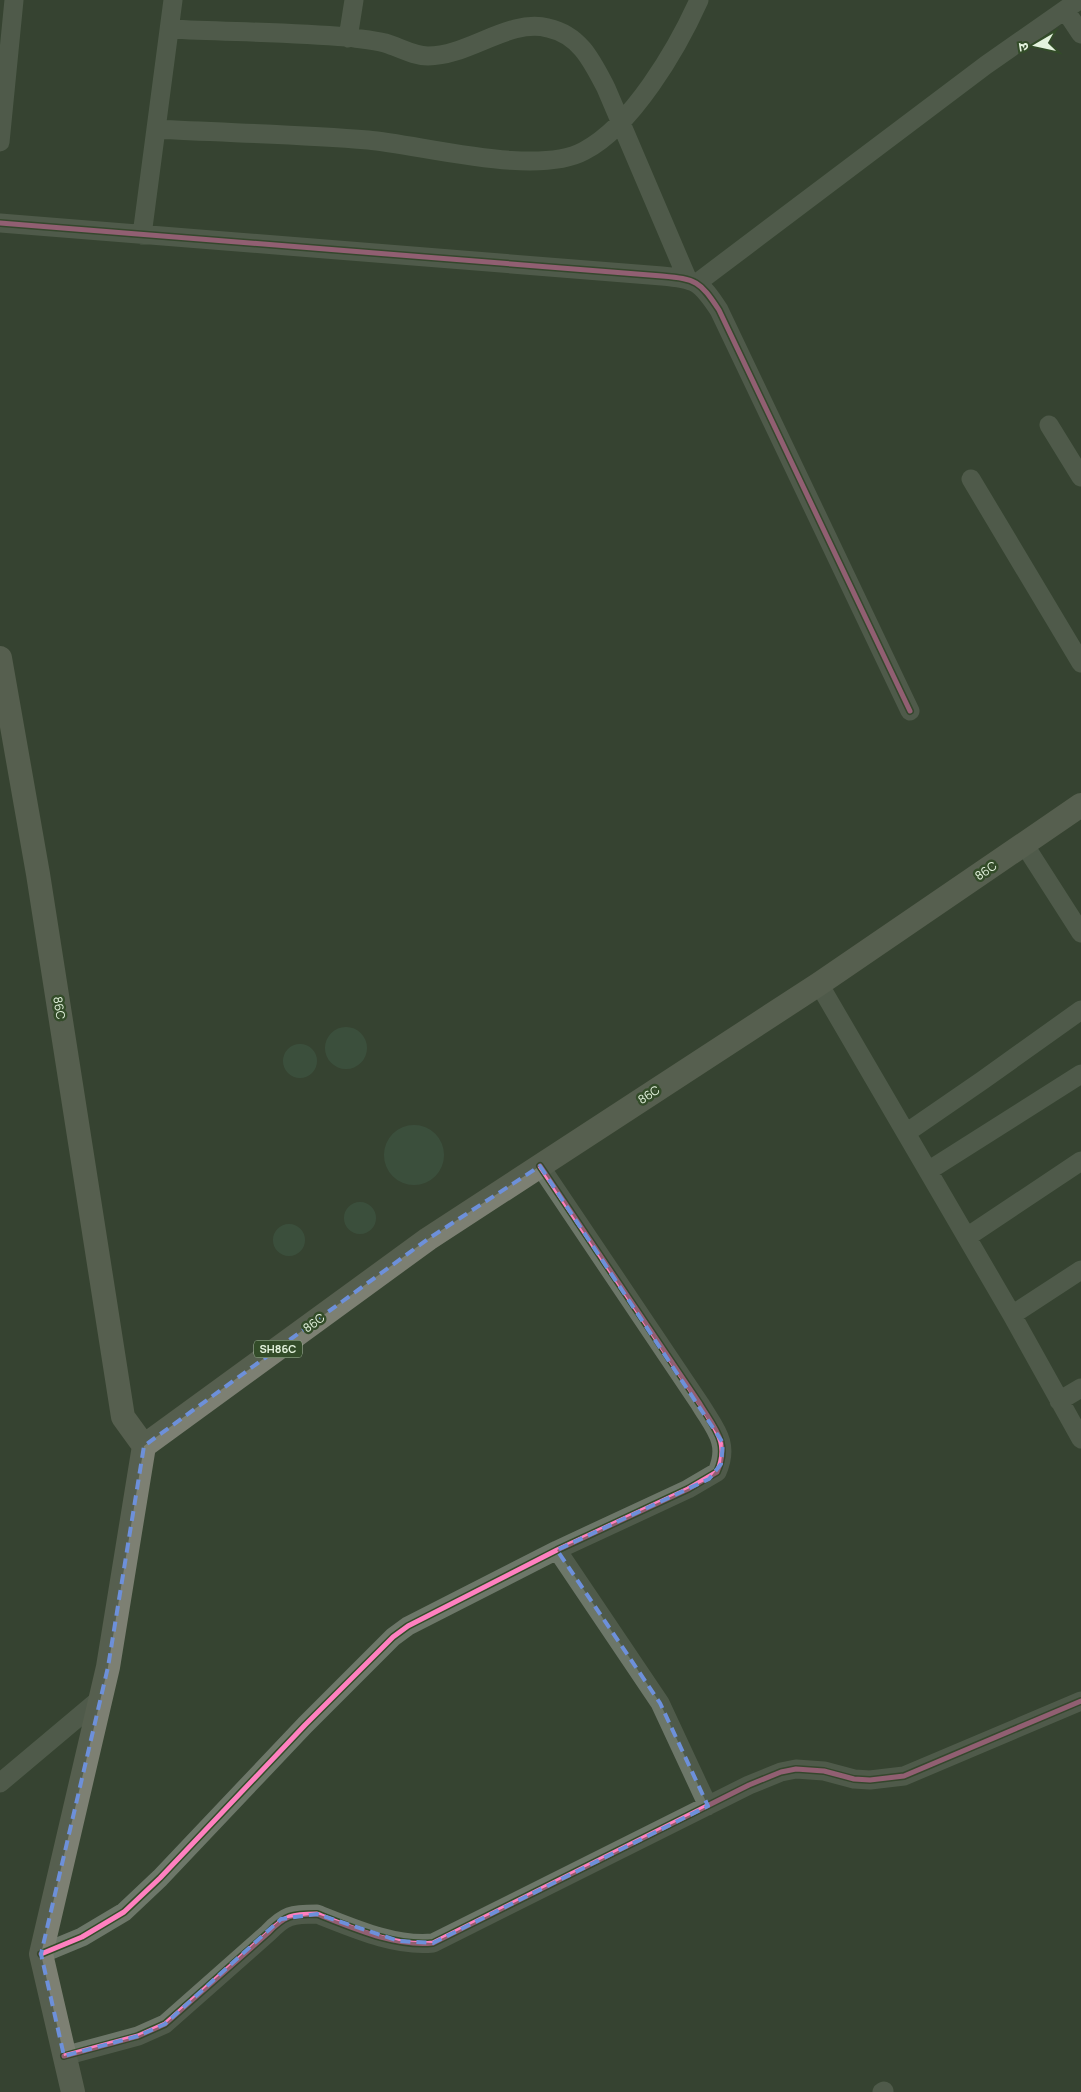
<svg xmlns="http://www.w3.org/2000/svg" width="1081" height="2092" font-family="Manrope,'Noto Sans Devanagari',sans-serif">
	<style>
		.building { fill: #415e4b }
		.lines { fill: none; stroke-linecap: round; stroke-linejoin: round }
		.minor { stroke: #6d7769; stroke-width: 19 }
		.major { stroke: #7d8073; stroke-width: 24 }
		.cycleway-casing { stroke: #334c29; stroke-width: 8 }
		.cycleway { stroke: #ff80c0; stroke-width: 5 }
		.marked { fill: none; stroke: #6d90da; stroke-width: 4; stroke-dasharray: 10 6; stroke-linejoin: round }
		.labels { text-anchor: middle; stroke-width: 5; stroke-linejoin: round; paint-order: stroke }
		.shield { fill: #334c29; stroke: #afc1a8; stroke-width: 1 }
		.shield-label { font-size: 11px; font-weight: bold; fill: #e4f3de }
		.street-label { font-size: 12px; fill: #e4f3de; stroke: #334c29 }
	</style>
	<rect width="100%" height="100%" fill="#364431"/>
	<path class="building" d="M325 1048a21 21 0 1 1 42 0a21 21 0 1 1-42 0Z
		M283 1061a17 17 0 1 1 34 0a17 17 0 1 1-34 0Z
		M384 1155a30 30 0 1 1 60 0a30 30 0 1 1-60 0Z
		M344 1218a16 16 0 1 1 32 0a16 16 0 1 1-32 0Z
		M273 1240a16 16 0 1 1 32 0a16 16 0 1 1-32 0Z"/>
	<g class="lines">
		<path class="minor" d="M1065 10 1081 34
			M170 29C229 32 288 32 347 37 359 39 373 40 385 43 399 47 413 56 428 56 469 56 509 18 548 28 580 35 592 61 606 88L687 278
			M348 38 354 0
			M156 129C227 133 297 134 368 140 423 145 536 177 584 151 632 126 677 49 699 0
			M0 142 14 0
			M0 223 662 276C696 279 700 281 719 310L910 711
			M142 235 173 0
			M697 283 986 65 1079 0
			M1049 425 1081 477
			M971 479 1081 663
			M1024 844 1081 933
			M819 984 1012 1315 1081 1439
			M906 1133 983 1080 1081 1010
			M928 1171 1081 1074
			M967 1237 1081 1161
			M1012 1315 1081 1270
			M1059 1401 1081 1388
			M557 1550 660 1703 708 1806
			M0 1783 101 1698
			M41 1954 82 1937 124 1912 160 1878 305 1725 393 1637 408 1626 557 1550 688 1489 717 1472C730 1443 715 1429 700 1404L540 1166
			M64 2056 138 2036 165 2024 268 1933C285 1915 292 1914 317 1914 353 1928 395 1947 433 1943L749 1785 781 1772 796 1769 824 1771 854 1779 870 1780 904 1776 1081 1701
			M882 2092 884 2091"/>
		<path class="major" d="M0 658 38 874 123 1417 144 1446 428 1239 819 984 1081 805
			M73 2092 41 1954 108 1667 144 1446"/>
		<g class="cycleway-casing">
			<path id="cycleway" d="M0 223 662 276C696 279 700 281 719 310L910 711
				M41 1954 82 1937 124 1912 160 1878 305 1725 393 1637 408 1626 557 1550 688 1489 717 1472C730 1443 715 1429 700 1404L540 1166
				M64 2056 138 2036 165 2024 268 1933C285 1915 292 1914 317 1914 353 1928 395 1947 433 1943L749 1785 781 1772 796 1769 824 1771 854 1779 870 1780 904 1776 1081 1701"/>
		</g>
		<use href="#cycleway" class="cycleway"/>
	</g>
	<path d="M0 0H1081V2092H0ZM540 1166 723 1443 721 1464 709 1479 557 1550 660 1703 708 1806 433 1943 399 1941 317 1914 281 1919 165 2024 138 2036 64 2056 41 1954 108 1667 144 1446 428 1239Z" fill="#364431" fill-opacity=".55" fill-rule="evenodd"/>
	<path class="marked" d="M540 1166 723 1443 721 1464 709 1479 557 1550 660 1703 708 1806 433 1943 399 1941 317 1914 281 1919 165 2024 138 2036 64 2056 41 1954 108 1667 144 1446 428 1239Z"/>
	<g class="labels">
		<rect class="shield" x="254" y="1340.5" width="48" height="17" rx="4"/>
		<g class="shield-label">
			<text x="278" y="1353">SH86C</text>
		</g>
		<g class="street-label">
			<text transform="translate(986 871) rotate(-35)" y="4">86C</text>
			<text transform="translate(59 1008) rotate(81)" y="4">86C</text>
			<text transform="translate(649 1095) rotate(-33)" y="4">86C</text>
			<text transform="translate(314 1323) rotate(-36)" y="4">86C</text>
		</g>
	</g>
	<g transform="translate(1036 45) rotate(261)" stroke="#334c29" stroke-width="4" paint-order="stroke">
	<path d="M0-4L9 19L0 12L-9 19Z" fill="#e4f3de"/>
	<text y="-8" font-size="14" font-weight="bold" text-anchor="middle" fill="#e4f3de">उ</text>
	</g>
</svg>
